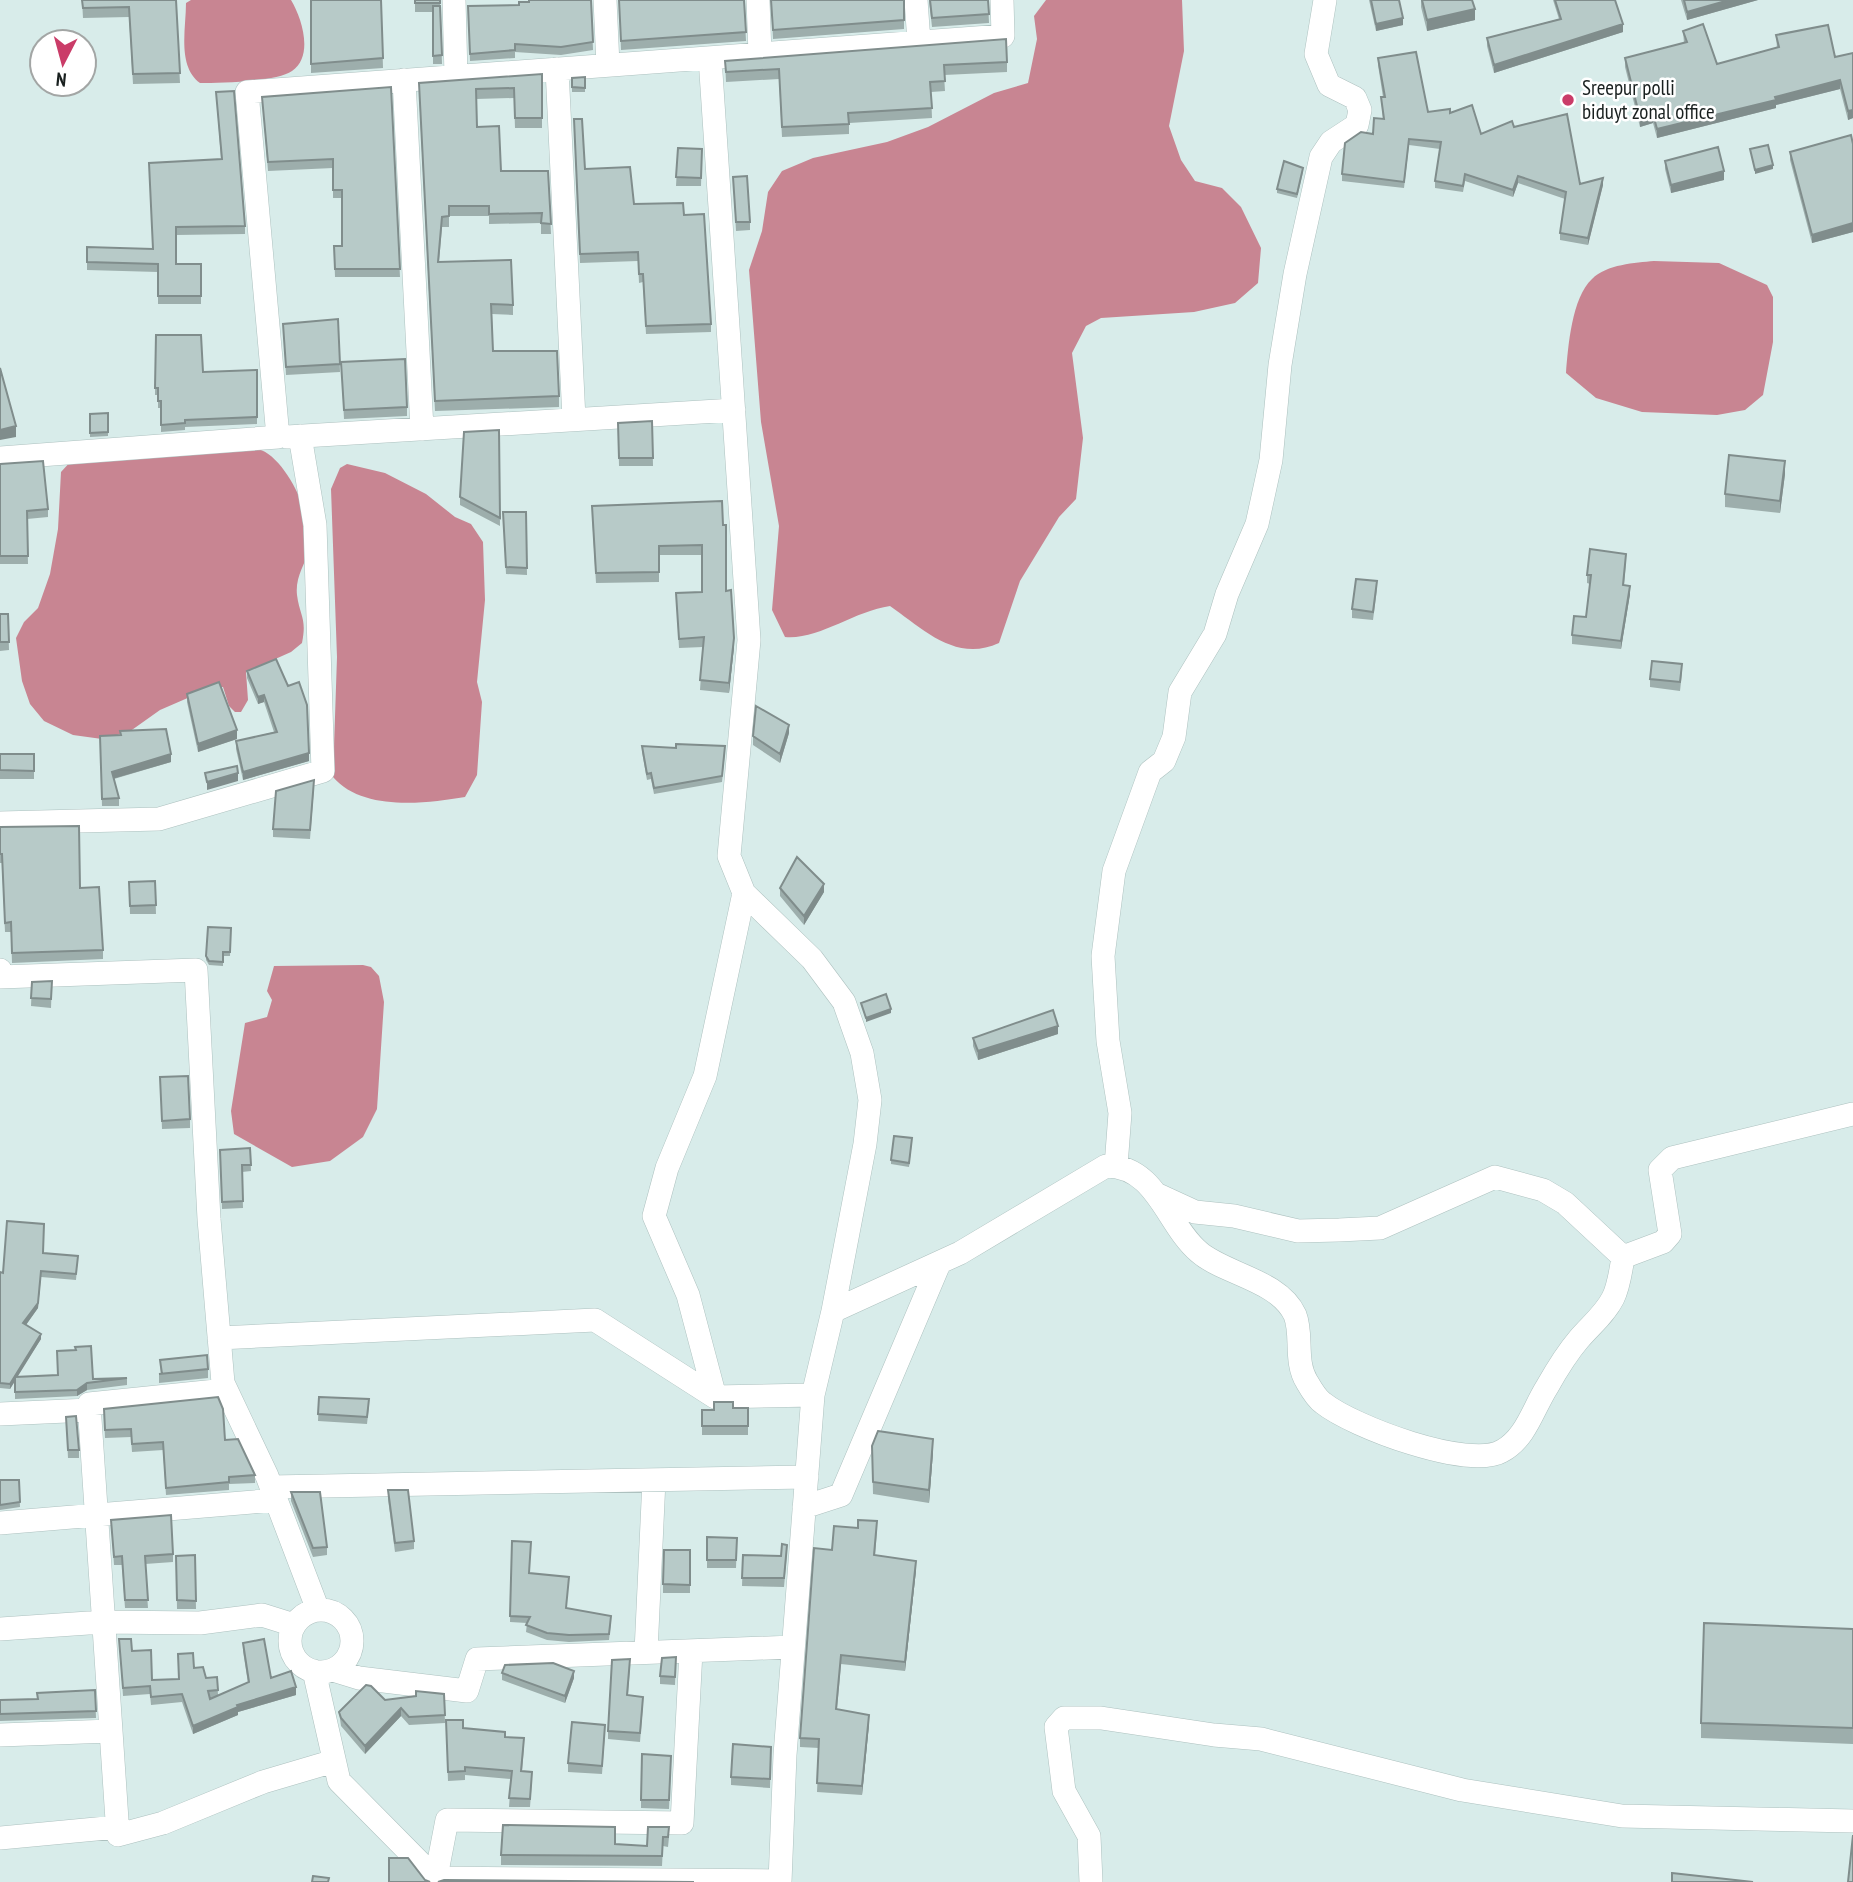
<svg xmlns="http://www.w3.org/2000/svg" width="1853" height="1882" font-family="'PT Sans Narrow',sans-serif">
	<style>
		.water { fill: #c88592 }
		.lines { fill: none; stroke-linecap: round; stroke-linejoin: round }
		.minor-casing { stroke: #adc1bf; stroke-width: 24 }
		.minor { stroke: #fff; stroke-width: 23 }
		.wall { fill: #9daeac }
		.shaded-wall { fill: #808d8c }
		.building { fill: #b7cac8; stroke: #808d8c; stroke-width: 2 }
		.poi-dot { fill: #ca3c68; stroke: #fff; stroke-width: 2.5 }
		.labels { text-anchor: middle; stroke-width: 5; stroke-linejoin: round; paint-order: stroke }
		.poi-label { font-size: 21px; fill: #19201f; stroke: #fff; text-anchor: start }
	</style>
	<rect width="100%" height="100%" fill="#d8ecea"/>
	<path class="water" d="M191 0H291C302 18 314 56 292 71 276 82 220 83 200 83 177 66 186 29 186 3Z
		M1046 0H1182L1184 51 1169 126 1181 160 1195 181 1222 188 1241 207 1261 248 1258 283 1235 303 1194 312 1101 318 1086 326 1072 353 1083 438 1076 499 1059 517 1020 581 999 643C956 663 923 629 890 606 854 611 819 640 785 637L772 610 779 526 761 422 749 270 762 231 768 192 782 171 813 158 887 142 928 127 994 93 1028 83 1037 39 1034 16Z
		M1654 261 1719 263 1767 285 1773 297V342L1763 395 1745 410 1717 415 1642 412 1596 398 1566 373C1568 347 1572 297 1592 279 1607 264 1635 263 1654 261Z
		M258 449C286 456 316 521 309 549 305 565 295 577 297 595 300 617 307 618 302 643L291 652 246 672 248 700 241 712H235L229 706 223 687H213L160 710 129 732 102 739 73 735 44 721 30 704 22 681 16 638 24 622 38 608 50 574 58 529 61 472 72 460Z
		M347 464 385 473 426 494 455 517 471 524 483 542 485 600 477 682 482 702 477 775 465 797C424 804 362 811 333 777L337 657 331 489 340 468Z
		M363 965 371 967 379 976 384 1002 377 1109 363 1137 330 1161 292 1167 234 1134 231 1111 245 1023 267 1017 272 1000 267 991 274 966Z"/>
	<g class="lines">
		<g class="minor-casing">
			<path id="minor" d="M454 0 456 76
				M605 0 608 65
				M758 0 760 54
				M916 0 919 42
				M710 58 749 640 729 856 744 893 812 959 844 1002 862 1053 870 1100 865 1144 833 1311
				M557 69 574 419
				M404 80 422 429
				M287 437 734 410
				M0 458 278 437 247 92 1003 36 1002 0
				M0 823 159 819 323 771 315 525 300 436
				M0 970V977L196 970 209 1219 223 1383 267 1476 318 1610
				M1116 1166 1120 1113 1108 1041 1103 956 1114 871 1150 772 1164 761 1174 737 1180 692 1215 634 1227 594 1257 524 1271 460 1280 365 1295 274 1321 157 1331 142 1357 125 1360 110 1355 98 1329 85 1316 54 1325 0
				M1158 1195 1195 1212 1234 1216 1298 1231 1339 1230 1380 1228 1495 1177 1543 1190 1565 1203 1623 1257
				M219 1338 595 1320 715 1397 813 1395
				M226 1390 89 1404 118 1835 163 1823 263 1782 334 1761
				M715 1397 688 1295 654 1216 667 1168 705 1076 744 893
				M0 1414 89 1410
				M271 1487 807 1477
				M804 1507 841 1495 939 1264
				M0 1523 276 1500
				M290 1641a31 31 0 1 1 62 0a31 31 0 1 1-62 0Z
				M0 1629 103 1622 200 1623 262 1615 294 1625
				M646 1652 654 1480
				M333 1670 359 1678 467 1691 477 1659 793 1647
				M314 1671 339 1781 435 1878 780 1881
				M0 1735 111 1731
				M0 1838 117 1827
				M435 1882 447 1820 682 1823 691 1651
				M780 1882 785 1755 813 1395 833 1311 960 1253 1106 1166C1157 1166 1166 1224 1199 1252 1224 1274 1279 1280 1295 1315 1303 1335 1294 1361 1307 1382 1311 1389 1317 1399 1323 1403 1353 1427 1469 1470 1502 1451 1526 1438 1533 1409 1547 1387 1556 1371 1567 1353 1579 1339 1591 1325 1605 1314 1613 1298 1619 1286 1621 1270 1623 1257L1663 1242 1670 1234 1660 1170 1672 1158 1853 1114
				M1091 1882 1089 1836 1064 1791 1056 1727 1064 1718H1101L1214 1735 1261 1739 1462 1790 1622 1816 1853 1821"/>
		</g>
		<use href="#minor" class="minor"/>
	</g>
	<path class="wall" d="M82 0H176L180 83 133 84 129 17 83 18Z
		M311 0H381L383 68 311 73Z
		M415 0H440L442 64H433V12H415Z
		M591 0 593 50 561 55 515 52V58L470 61 468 6 519 5Z
		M619 0H744L746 41 621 50Z
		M771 0H904V29L773 39Z
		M929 0H988L989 23 932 27Z
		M1369 0H1399L1403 25 1376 31Z
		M1421 0H1472L1475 20 1427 31 1421 7Z
		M1553 0H1615L1623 32 1494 73 1487 46V38L1559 19Z
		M1681 0H1758L1687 20Z
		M1683 31 1717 64 1777 48 1776 35 1835 57 1853 53V118L1848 120 1840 89 1776 105V108L1657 138 1653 123 1640 127 1625 67V58L1684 43Z
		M1378 58 1428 112 1450 113 1481 134 1514 127 1580 184 1603 185 1588 245 1560 240V233L1565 199 1518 183 1513 197 1465 181 1463 192 1435 188V181L1440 149 1409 145 1404 188 1342 181V174L1383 119 1381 97H1383L1378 65Z
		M725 61 1007 62V72L944 75 945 91 931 92 932 118 849 123V134L782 137 779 79 726 82Z
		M542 74V128H515L514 98 476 99 477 127 501 171H548L551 234H541V223L489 224V216H449V227H442L439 262 513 305V315L492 314 493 351 559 396V407L435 411 419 93Z
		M585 77V92H572V78Z
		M391 87 400 277H335L334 246H342V198H333V168L268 171 262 97Z
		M216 92 245 226V234L176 235V264H201V304H158V272L87 270V247L153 249 221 159Z
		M574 128 585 169 634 204 684 215 711 324V332L646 334 643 282 639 283 638 261 580 263Z
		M1853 144V232L1812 243 1790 160V152Z
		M678 148 702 149 701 186H676Z
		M1665 161 1724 180 1671 193 1665 169Z
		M1303 172 1297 198 1277 193V189Z
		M733 177 750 222V230L736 231Z
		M338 319 340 372 286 375 283 324Z
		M156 335 203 372 257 370V424L185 427V430L161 432V408H158V395H155Z
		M341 362 407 407V416L344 419Z
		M108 413V436L90 437V414Z
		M652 421 653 466H619L618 423Z
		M499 430 500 526 460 505V497Z
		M0 464 48 509V517L27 519 28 564H0Z
		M1785 474 1780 513 1725 507V494Z
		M722 501 726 591 734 647 729 693 700 690 703 647 679 648 676 593 702 592V555H659V582L596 583 592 515V506Z
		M503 512H526L527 575 506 574Z
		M1626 562 1624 585 1630 594 1621 649 1572 644V635L1586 617 1590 584 1587 583V575Z
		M1377 589 1373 620 1352 618V609Z
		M0 614H8L9 650 0 651Z
		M247 671 309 761 243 780 236 749V741L274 732 264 702 258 704 247 678Z
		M1682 673 1680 691 1650 687V679Z
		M187 694 237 739 198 752 187 702Z
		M789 733 780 763 753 745V736Z
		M100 736 171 762 114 779 119 798V806H102Z
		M642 746 725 752 722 782 654 794 651 779 647 780 642 752Z
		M0 754H34V779H0Z
		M314 788 310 839 273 837V829Z
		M0 827 80 888 103 950V959L12 963 11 932H5L2 863H0Z
		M155 881 156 914H130L129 882Z
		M780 888 824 892 804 925 780 896Z
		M208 927 231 928 230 956H223V966L209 965 206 960Z
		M52 981 51 1008 31 1006 32 982Z
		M1058 1034 978 1060 973 1046V1038Z
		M160 1077 190 1119V1128L162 1129Z
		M912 1142 909 1167 891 1164V1160Z
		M250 1148 251 1171 242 1172 243 1208 222 1209 220 1150Z
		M43 1253 78 1256 76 1280 41 1277 38 1308 26 1325 41 1339 17 1376 93 1379 127 1378V1385L87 1390 77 1396 15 1399V1381L10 1389 0 1388V1272L3 1273Z
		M160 1360 208 1369V1378L159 1383V1374H161Z
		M319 1397 369 1406 367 1424 318 1421Z
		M748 1408V1435H702V1410Z
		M66 1417 79 1450V1458H68Z
		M104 1417 225 1440 255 1475V1483L229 1484V1490L166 1495 163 1450 132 1452 131 1437 105 1438Z
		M872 1446 933 1452 929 1503 873 1494Z
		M0 1480H19L20 1507 0 1510Z
		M388 1490 414 1541V1549L395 1552 388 1499Z
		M291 1492 327 1547V1555L313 1557 291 1501Z
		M111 1520 173 1554V1562L145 1564 148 1608H125L122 1565H114Z
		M877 1530 875 1556 916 1570 905 1671 841 1664 837 1709 869 1724 862 1795 817 1792 819 1748 800 1747V1738L832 1550Z
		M707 1537 737 1538 736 1568H707Z
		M512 1541 531 1549 529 1573 567 1608 611 1622 609 1640 569 1642 547 1640 526 1632 527 1623 510 1622Z
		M690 1550V1593H663V1584Z
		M787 1553 784 1587 742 1586 743 1555 781 1556Z
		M195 1555 196 1609H177L176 1556Z
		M1853 1629V1744L1701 1738V1723Z
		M119 1639 132 1651 152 1680 178 1679 194 1668 206 1678 217 1677 218 1695 248 1683 243 1651V1643L271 1678 296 1695 238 1712V1715L193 1734 182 1702 151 1705 150 1694 123 1696Z
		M676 1657 675 1685 660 1684V1676Z
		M630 1667 628 1695 643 1705 640 1742 608 1739V1731Z
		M502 1673 574 1678 565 1703 502 1680Z
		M95 1690 96 1718 0 1721V1700L38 1699Z
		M444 1694 445 1723 409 1725 401 1716 365 1754 341 1726 339 1712 385 1700Z
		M446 1720 463 1728 505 1737 524 1747 522 1771 532 1780 530 1807H509L511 1779 465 1775V1780L448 1781Z
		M605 1733 602 1774 568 1772V1763Z
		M771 1747 770 1788 731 1785V1777Z
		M671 1764 669 1809 641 1808V1800Z
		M648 1827 669 1837 668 1847 663 1846 662 1866 501 1865V1855L615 1844 647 1846Z"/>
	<path class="shaded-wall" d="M1729 0H1758L1687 20V12Z
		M1475 9V20L1427 31V20Z
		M1403 18V25L1376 31V24Z
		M1623 24V32L1494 73V65Z
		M1840 80V89L1776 105V108L1657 138V129L1775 97Z
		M1853 110V118L1848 120V111Z
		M1653 114V123L1640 127V118Z
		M1773 165V169L1755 174V170Z
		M1724 171V180L1671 193V185Z
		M1518 176V183L1513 197V190Z
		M1603 178V185L1588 245V238Z
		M1853 223V232L1812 243V235Z
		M16 426V437L0 440V430Z
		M1785 461V474L1780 513V501Z
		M1630 586V594L1621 649V641Z
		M734 638V647L729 693V683Z
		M264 695V702L258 704V697Z
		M789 725V733L780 763V754Z
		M237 730V739L198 752V744Z
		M309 753V761L243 780V772Z
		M171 754V762L112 779V772Z
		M238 773V781L207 790V782Z
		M824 884V892L804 925V916Z
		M891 1009V1013L866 1022V1018Z
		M1058 1026V1034L978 1060V1051Z
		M41 1271 38 1308 23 1329V1323Z
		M41 1334V1339L10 1389V1384Z
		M87 1383V1390L77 1396V1390Z
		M933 1439V1452L929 1503V1490Z
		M916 1561V1570L905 1671V1662Z
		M574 1671V1678L565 1703V1696Z
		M296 1687V1695L238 1712V1715L193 1734V1726L237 1705Z
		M401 1708V1716L365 1754V1746Z
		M869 1715V1724L862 1795V1786Z"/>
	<path class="building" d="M82 0H176L180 73 133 74 129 7 83 8Z
		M311 0H381L383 58 311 64Z
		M415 0H440V3H415Z
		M529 0H591L593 42 561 47 515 44V50L470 54 468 6 519 5V2H529Z
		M619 0H744L746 32 621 41Z
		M771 0H904V20L773 30Z
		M930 0H988L989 14 932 18Z
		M1371 0H1399L1403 18 1376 24Z
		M1422 0H1472L1475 9 1427 20Z
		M1555 0H1615L1623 24 1494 65 1487 38 1561 19Z
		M1684 0H1729L1687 12Z
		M433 6H440L442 55 433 56Z
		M1703 24 1717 64 1779 47 1776 35 1828 25 1835 57 1853 53V110L1848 111 1840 80 1775 97 1776 100 1657 129 1653 114 1640 118 1625 58 1687 42 1683 31Z
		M1006 39 1007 62 944 65 945 81 930 82 932 108 848 113 849 124 782 127 779 69 726 72 725 61Z
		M1416 52 1428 112 1450 109V113L1472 105 1481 134 1512 121 1514 127 1567 114 1580 184 1603 178 1588 238 1560 233 1566 192 1518 176 1513 190 1465 174 1463 186 1435 181 1441 142 1409 139 1404 182 1342 174 1345 143 1361 132 1373 134 1374 118 1384 119 1381 97H1385L1378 58Z
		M542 74V118H515L514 88 476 89 477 127 499 126 501 171H548L551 224 541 223 542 213 489 214V206H449V216L442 217 438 262 511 260 513 305 491 304 493 351H557L559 396 435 401 419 83Z
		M585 77V88L572 87V78Z
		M391 87 400 269H335L334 246H342V190H333V159L268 162 262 97Z
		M234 91 245 226 176 227V264H201V296H158V264L87 262V247L153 249 149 163 222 159 216 92Z
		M574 119H582L585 169 630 167 634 204 683 203 684 215 704 214 711 324 646 326 643 274H639L638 252 580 254Z
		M1851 135 1853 144V223L1812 235 1790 152Z
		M1768 145 1773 165 1755 170 1750 149Z
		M1718 147 1724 171 1671 185 1665 161Z
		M678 148 702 149 701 178 676 177Z
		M1284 161 1303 168 1297 194 1277 189Z
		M747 176 750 222H736L733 177Z
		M338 319 340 364 286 367 283 324Z
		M156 335H201L203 372 257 370V417L185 420V423L161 425V401H158V388H155Z
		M405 359 407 407 344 410 341 362Z
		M0 368 16 426 0 430Z
		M108 413V432L90 433V414Z
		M652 421 653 458H619L618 423Z
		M499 430 500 518 460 497 464 432Z
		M1729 455 1785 461 1780 501 1725 494Z
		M43 461 48 509 27 511 28 556H0V464Z
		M722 501 723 525H726V591L731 590 734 638 729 683 700 680 704 637 679 639 676 593 702 592V545L659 546V572L596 573 592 506Z
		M503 512H526L527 568 506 567Z
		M1590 549 1626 554 1623 585 1630 586 1621 641 1572 635 1574 616 1586 617 1591 575H1587Z
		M1356 579 1377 581 1373 612 1352 609Z
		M0 614H8L9 642H0Z
		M276 659 288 686 299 682 307 705 309 753 243 772 236 741 277 732 264 695 258 697 247 671Z
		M1652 661 1682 664 1680 682 1650 679Z
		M219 682 237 730 198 744 187 694Z
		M756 706 789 725 780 754 753 736Z
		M166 729 171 754 112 772 119 798 102 799 100 736 121 735 120 731Z
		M676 744 725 746 722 776 654 788 651 773 647 774 642 746 676 748Z
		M0 754H34V771L0 770Z
		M237 766 238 773 207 782 205 773Z
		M314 780 310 830 273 829 276 791Z
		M79 826 80 888 99 887 103 950 12 953 11 922 5 923 2 854H0V827Z
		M797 857 824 884 804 916 780 888Z
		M155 881 156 905 130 906 129 882Z
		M208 927 231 928 230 952H223V962L209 961 206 956Z
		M52 981 51 999 31 998 32 982Z
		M886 994 891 1009 866 1018 861 1003Z
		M1053 1010 1058 1026 978 1051 973 1038Z
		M188 1076 190 1119 162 1121 160 1077Z
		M894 1136 912 1138 909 1163 891 1160Z
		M250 1148 251 1165H242L243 1201 222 1202 220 1150Z
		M7 1221 44 1224 43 1253 78 1256 76 1274 41 1271 38 1303 23 1323 41 1334 10 1384 0 1383V1272L3 1273Z
		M91 1346 93 1379 127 1378 87 1383 77 1390 15 1392V1377L58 1375 57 1351 76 1350 75 1347Z
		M207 1355 208 1369 159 1374H162L160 1360Z
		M218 1397 223 1409 225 1440 238 1439 255 1475 229 1477V1482L166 1488 163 1442 132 1444 131 1429 105 1430 104 1409Z
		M319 1397 369 1399 367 1417 318 1414Z
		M714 1402H733V1408H748V1426H702V1410H714Z
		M76 1416 79 1450H68L66 1417Z
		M878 1431 933 1439 929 1490 873 1482 872 1446Z
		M0 1480H19L20 1502 0 1505Z
		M388 1490H408L414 1541 395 1543Z
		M291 1492H320L327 1547 313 1548Z
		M171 1515 173 1554 145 1556 148 1600H125L122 1556 114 1557 111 1520Z
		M858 1520 877 1521 874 1555 916 1561 905 1662 841 1655 836 1709 869 1715 862 1786 817 1783 819 1739 800 1738 814 1548 832 1550 834 1526 858 1528Z
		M707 1537 737 1538 736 1560H707Z
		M512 1541 531 1542 529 1573 569 1577 566 1608 611 1616 609 1634 569 1635 547 1633 526 1625 530 1617 510 1616Z
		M782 1544 787 1545 784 1578H742L743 1555 781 1556Z
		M664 1550H690V1585L663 1584Z
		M195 1555 196 1601 177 1600 176 1556Z
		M1704 1623 1853 1629V1728L1701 1723Z
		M119 1639H131L132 1651 151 1650 152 1680 179 1679 178 1654 193 1653 194 1668 203 1667 206 1678 217 1677 218 1690 208 1691 210 1699 249 1682 243 1643 264 1639 271 1678 291 1671 296 1687 237 1705 238 1707 193 1726 182 1694 151 1697 150 1686 123 1688Z
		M676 1657 675 1677 660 1676 662 1658Z
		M630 1659 627 1695 643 1697 640 1733 608 1731 612 1660Z
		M553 1663 574 1671 565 1696 502 1673 505 1665Z
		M366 1685 371 1686 385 1700 416 1696V1691L444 1694 445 1715 409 1717 401 1708 365 1746 341 1718 339 1712Z
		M95 1690 96 1711 0 1714V1700L38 1699 37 1693Z
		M446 1720H463V1728L505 1732V1737L524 1738 521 1771 532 1772 530 1799 509 1798 512 1771 465 1767V1771L448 1772Z
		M572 1722 605 1725 602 1766 568 1763Z
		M733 1744 771 1747 770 1779 731 1777Z
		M642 1754 671 1756 669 1800H641Z
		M503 1825 615 1827V1844L647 1846 648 1827H669L668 1837H663L662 1856 501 1855Z
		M1853 1835V1882H1848Z
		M389 1858H408L425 1880 430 1882H389Z
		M1672 1873 1753 1882H1672Z
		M313 1876 329 1878 328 1882H312Z
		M444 1880 694 1882H438Z"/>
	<circle class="poi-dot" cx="1568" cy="100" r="7"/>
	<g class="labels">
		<g class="poi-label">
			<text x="1582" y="95">Sreepur polli<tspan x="1582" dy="24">biduyt zonal office</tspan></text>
		</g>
	</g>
	<g transform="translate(63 63) rotate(186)"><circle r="33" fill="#ffffff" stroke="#a3a6a5" stroke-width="2"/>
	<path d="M0-5L12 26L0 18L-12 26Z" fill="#ca3c68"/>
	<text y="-10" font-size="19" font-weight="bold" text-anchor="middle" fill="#19201f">N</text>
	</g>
</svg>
